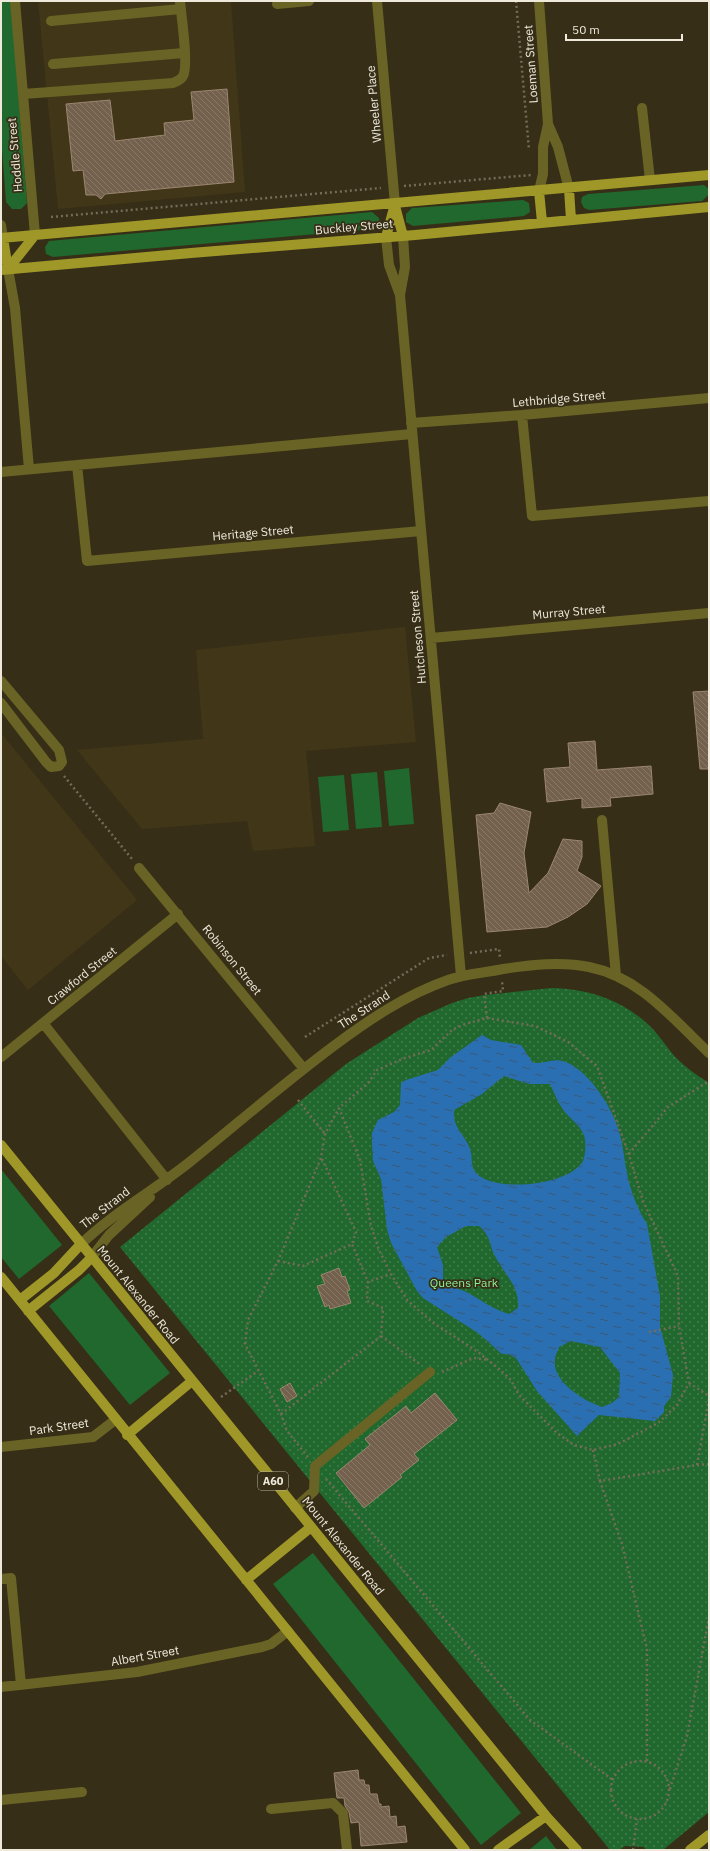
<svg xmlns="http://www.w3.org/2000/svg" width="710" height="1851" font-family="'IBM Plex Sans',sans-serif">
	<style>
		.built { fill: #413617 }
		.grass { fill: #20682d }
		.park { fill: url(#park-dots) }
		.water { fill: url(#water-ripples); fill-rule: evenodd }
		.building { fill: url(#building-back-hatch); stroke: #9b8671 }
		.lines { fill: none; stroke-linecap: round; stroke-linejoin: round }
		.path { stroke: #736c58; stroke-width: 2.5; stroke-dasharray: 2 3; stroke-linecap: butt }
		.minor { stroke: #696425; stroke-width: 10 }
		.major { stroke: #9f9728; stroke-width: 10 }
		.labels { text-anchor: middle; stroke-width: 3.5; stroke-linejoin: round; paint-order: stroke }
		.shield { fill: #372e17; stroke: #b7b1a0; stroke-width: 1 }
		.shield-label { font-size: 11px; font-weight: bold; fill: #eee9db }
		.street-label { font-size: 12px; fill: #eee9db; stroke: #372e17 }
		.park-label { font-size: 12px; fill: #8bf196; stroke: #372e17 }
	</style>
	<defs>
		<pattern id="park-dots" width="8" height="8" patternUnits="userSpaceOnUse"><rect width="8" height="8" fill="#20682d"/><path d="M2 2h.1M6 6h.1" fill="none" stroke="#417e4b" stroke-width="1.8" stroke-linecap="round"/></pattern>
		<pattern id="water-ripples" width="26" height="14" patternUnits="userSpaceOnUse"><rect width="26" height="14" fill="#2b6fb3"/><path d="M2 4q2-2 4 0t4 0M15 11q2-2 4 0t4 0" fill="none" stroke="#395a7a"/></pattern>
		<pattern id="building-back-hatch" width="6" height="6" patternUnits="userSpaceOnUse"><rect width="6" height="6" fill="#74614d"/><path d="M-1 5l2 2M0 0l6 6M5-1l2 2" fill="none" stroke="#887866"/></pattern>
	</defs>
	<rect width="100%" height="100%" fill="#372e17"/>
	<path class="built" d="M38 1H231L245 192 58 209Z
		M405 627 416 742 306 751 315 846 253 851 247 821 142 829 77 750 203 739 196 650Z
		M1 733 137 900 28 990 1 956Z"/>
	<path class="grass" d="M1 1H11L27 203 21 209H12L6 202 1 136Z
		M704 185 709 189V194L702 201 589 210 584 208 581 202 582 197 588 194Z
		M523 200 529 203 530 212 524 216 413 226 406 222V214L412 208Z
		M372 212 379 218 380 225 373 229 53 257 46 254 45 247 49 241Z
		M409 768 414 824 389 826 384 771Z
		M377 772 382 827 356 829 351 774Z
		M344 775 349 830 323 832 318 777Z
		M1 1169 62 1245 19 1279 1 1257Z
		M89 1273 170 1373 130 1405 49 1306Z
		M313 1553 521 1813 481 1845 273 1584Z
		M546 1836 557 1850H529Z"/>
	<path class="park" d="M552 988C590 989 625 1001 652 1028 659 1036 665 1044 671 1052 682 1065 695 1074 709 1083V1812L663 1850H646L644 1847 625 1846 619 1850H610L120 1247 346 1064 418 1018 452 1003 468 998 485 995Z"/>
	<path class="water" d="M482 1035 491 1040 521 1045 533 1063C544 1064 553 1058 563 1061 587 1068 611 1106 618 1128 623 1143 624 1159 627 1173 630 1190 638 1210 647 1224L660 1296V1327L673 1375 671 1397 664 1406V1412L655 1421 599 1415 577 1436 537 1391 516 1358 508 1354H502L478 1333 423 1298 417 1291 391 1243 387 1229 381 1179 373 1161 372 1144V1133L378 1120 394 1112 400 1105 401 1083 406 1080 438 1070 451 1057ZM504 1076 529 1084H550C554 1092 557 1101 562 1108 569 1119 584 1127 585 1140 586 1145 585 1157 583 1161 569 1186 494 1193 476 1173 471 1167 472 1159 471 1152 468 1140 459 1133 455 1122 454 1119 454 1114 454 1110L482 1094ZM466 1226H479C491 1236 489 1244 495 1256 504 1274 520 1286 518 1308L509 1314C491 1308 486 1303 470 1294 460 1288 452 1289 443 1280V1265L437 1247 446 1237ZM571 1341 600 1347 620 1373 619 1397 612 1403 602 1407C584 1401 551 1381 555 1359 555 1355 558 1351 559 1347Z"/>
	<path class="building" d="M227 89 234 182 105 194 101 199 96 195H86L83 170 73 171 66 104 110 100 115 141 165 135 164 123 194 120 191 92Z
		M709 691V769H700L693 692Z
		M595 741 597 770 651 766 653 794 610 798 611 806 582 808V798L547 802 544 769 570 767 568 743Z
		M500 803 531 812 524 853 529 893 548 873 563 839 582 841V857L577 871 601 886 587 904 568 917 547 927 487 932 476 815 494 813Z
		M339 1268 342 1277 345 1276 350 1290 347 1291 351 1303 330 1309 329 1305 325 1307 317 1286 325 1284 321 1275Z
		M290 1383 297 1396 287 1402 280 1389Z
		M435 1393 457 1420 414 1454 419 1460 400 1475 402 1477 364 1508 336 1473 370 1445 365 1439 406 1406 411 1413Z
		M358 1770 359 1780H364L365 1785H369L370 1794H377L379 1804H381V1807L389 1806 390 1817 396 1816 397 1827 405 1826 407 1842 361 1846 359 1822 351 1823 349 1812 345 1806 344 1798H337L334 1773Z"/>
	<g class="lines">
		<path class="path" d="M516 1 529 150
			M404 186 531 175
			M51 217 381 188
			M64 776 132 859
			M470 953 499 949 500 958
			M487 1018 535 1026 568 1042 597 1066 629 1155 643 1201 678 1276 679 1326 689 1383 677 1405 658 1423 618 1444 593 1450 574 1445 557 1433 519 1395 511 1380 498 1368 478 1352 432 1322 407 1300 391 1274 379 1250 371 1226 360 1160 339 1108 368 1083 377 1070 405 1058 431 1050 452 1030 465 1024Z
			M487 1018 484 994 503 991 502 981
			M305 1037 429 958 447 955
			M298 1100 325 1134
			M629 1154 668 1107 709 1081
			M322 1159 356 1232 352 1244
			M278 1261 303 1266 352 1244 368 1282
			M649 1332 679 1326
			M381 1336 421 1365
			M442 1372 474 1358 488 1360
			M689 1383 709 1396
			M221 1397 258 1371
			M281 1414 381 1336 383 1308 367 1301 368 1282 391 1274
			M593 1450 600 1481
			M308 1457 287 1431 281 1414 245 1344 248 1320 278 1261 321 1158 325 1134 339 1108
			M697 1465 709 1464
			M326 1479 530 1720 613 1780
			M647 1761V1649L622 1544 600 1481 697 1465 709 1399
			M611 1790a29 29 0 1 1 58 0a29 29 0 1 1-58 0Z
			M670 1789 687 1736 709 1617
			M633 1850 637 1819"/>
		<path class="minor" d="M15 1 35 235
			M377 1 395 204
			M539 1 548 124 543 147V174L539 191
			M277 4 309 1
			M51 21 181 9
			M53 64 184 53
			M23 94 173 83C177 81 181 80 183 76 189 66 181 14 180 1
			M642 108 650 180
			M548 124 558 147 569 189
			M1 225 3 238
			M403 236 405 267 400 295 461 976
			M386 237 389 265 400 295
			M8 269 15 308 29 469
			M522 415 532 516 709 501
			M411 423 522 415 709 398
			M77 465 87 561 421 531
			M1 472 412 434
			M431 638 709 613
			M1 681 59 750 62 762 59 766 51 767 46 762 1 703
			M602 820 616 976
			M139 868 304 1069
			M43 1023 167 1180
			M1 1057 178 914
			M80 1245C114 1212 155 1190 191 1161 238 1123 283 1084 331 1048 367 1021 405 995 448 980 465 974 484 973 503 969 530 965 561 961 589 967 640 977 673 1019 709 1053
			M91 1258 109 1235 150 1197
			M1 1447 93 1437 115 1420
			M295 1508 314 1491 315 1466 430 1372
			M1 1579 11 1578 21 1685
			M1 1687 137 1672 262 1647 271 1644 288 1631
			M1 1800 82 1792
			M271 1809 333 1803 343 1813 347 1850"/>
		<path class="major" d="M569 189 571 220
			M539 191 542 222
			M395 206 403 236
			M386 237 395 204
			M1 238 709 175
			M3 238 8 269
			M8 269 35 235
			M1 270 191 253 415 235 709 207
			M1 1145 546 1816 577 1850
			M1 1277 465 1850
			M20 1300 54 1273 80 1245
			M28 1311 79 1270 91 1258
			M127 1435 192 1381
			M246 1580 311 1527
			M498 1850 546 1816
			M690 1850 709 1835"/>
	</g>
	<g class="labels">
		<rect class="shield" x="258" y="1472" width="30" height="18" rx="3"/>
		<g class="shield-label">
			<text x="273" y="1485">A60</text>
		</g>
		<g class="street-label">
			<text transform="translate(531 64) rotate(-94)" y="4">Loeman Street</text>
			<text transform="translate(374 104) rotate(-95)" y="4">Wheeler Place</text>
			<text transform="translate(15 155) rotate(-95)" y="4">Hoddle Street</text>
			<text transform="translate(354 227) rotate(-5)" y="4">Buckley Street</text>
			<text transform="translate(559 399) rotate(-5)" y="4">Lethbridge Street</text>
			<text transform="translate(253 533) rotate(-5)" y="4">Heritage Street</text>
			<text transform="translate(569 612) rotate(-5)" y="4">Murray Street</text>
			<text transform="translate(418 637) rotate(-95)" y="4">Hutcheson Street</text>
			<text transform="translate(232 960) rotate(51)" y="4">Robinson Street</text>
			<text transform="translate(82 976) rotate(-39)" y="4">Crawford Street</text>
			<text transform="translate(364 1010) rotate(-33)" y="4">The Strand</text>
			<text transform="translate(105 1208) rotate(-38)" y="4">The Strand</text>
			<text transform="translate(138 1295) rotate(51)" y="4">Mount Alexander Road</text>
			<text transform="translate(59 1427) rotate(-8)" y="4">Park Street</text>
			<text transform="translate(343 1546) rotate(51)" y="4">Mount Alexander Road</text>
			<text transform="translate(145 1656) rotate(-10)" y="4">Albert Street</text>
		</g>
		<g class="park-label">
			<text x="464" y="1287">Queens Park</text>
		</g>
	</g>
	<rect width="710" height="1851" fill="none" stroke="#eee9db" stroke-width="4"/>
	<path d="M566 34v6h116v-6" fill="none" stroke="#eee9db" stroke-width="2"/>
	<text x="572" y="34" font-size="12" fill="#eee9db" stroke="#372e17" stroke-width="3" paint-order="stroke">50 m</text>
</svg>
